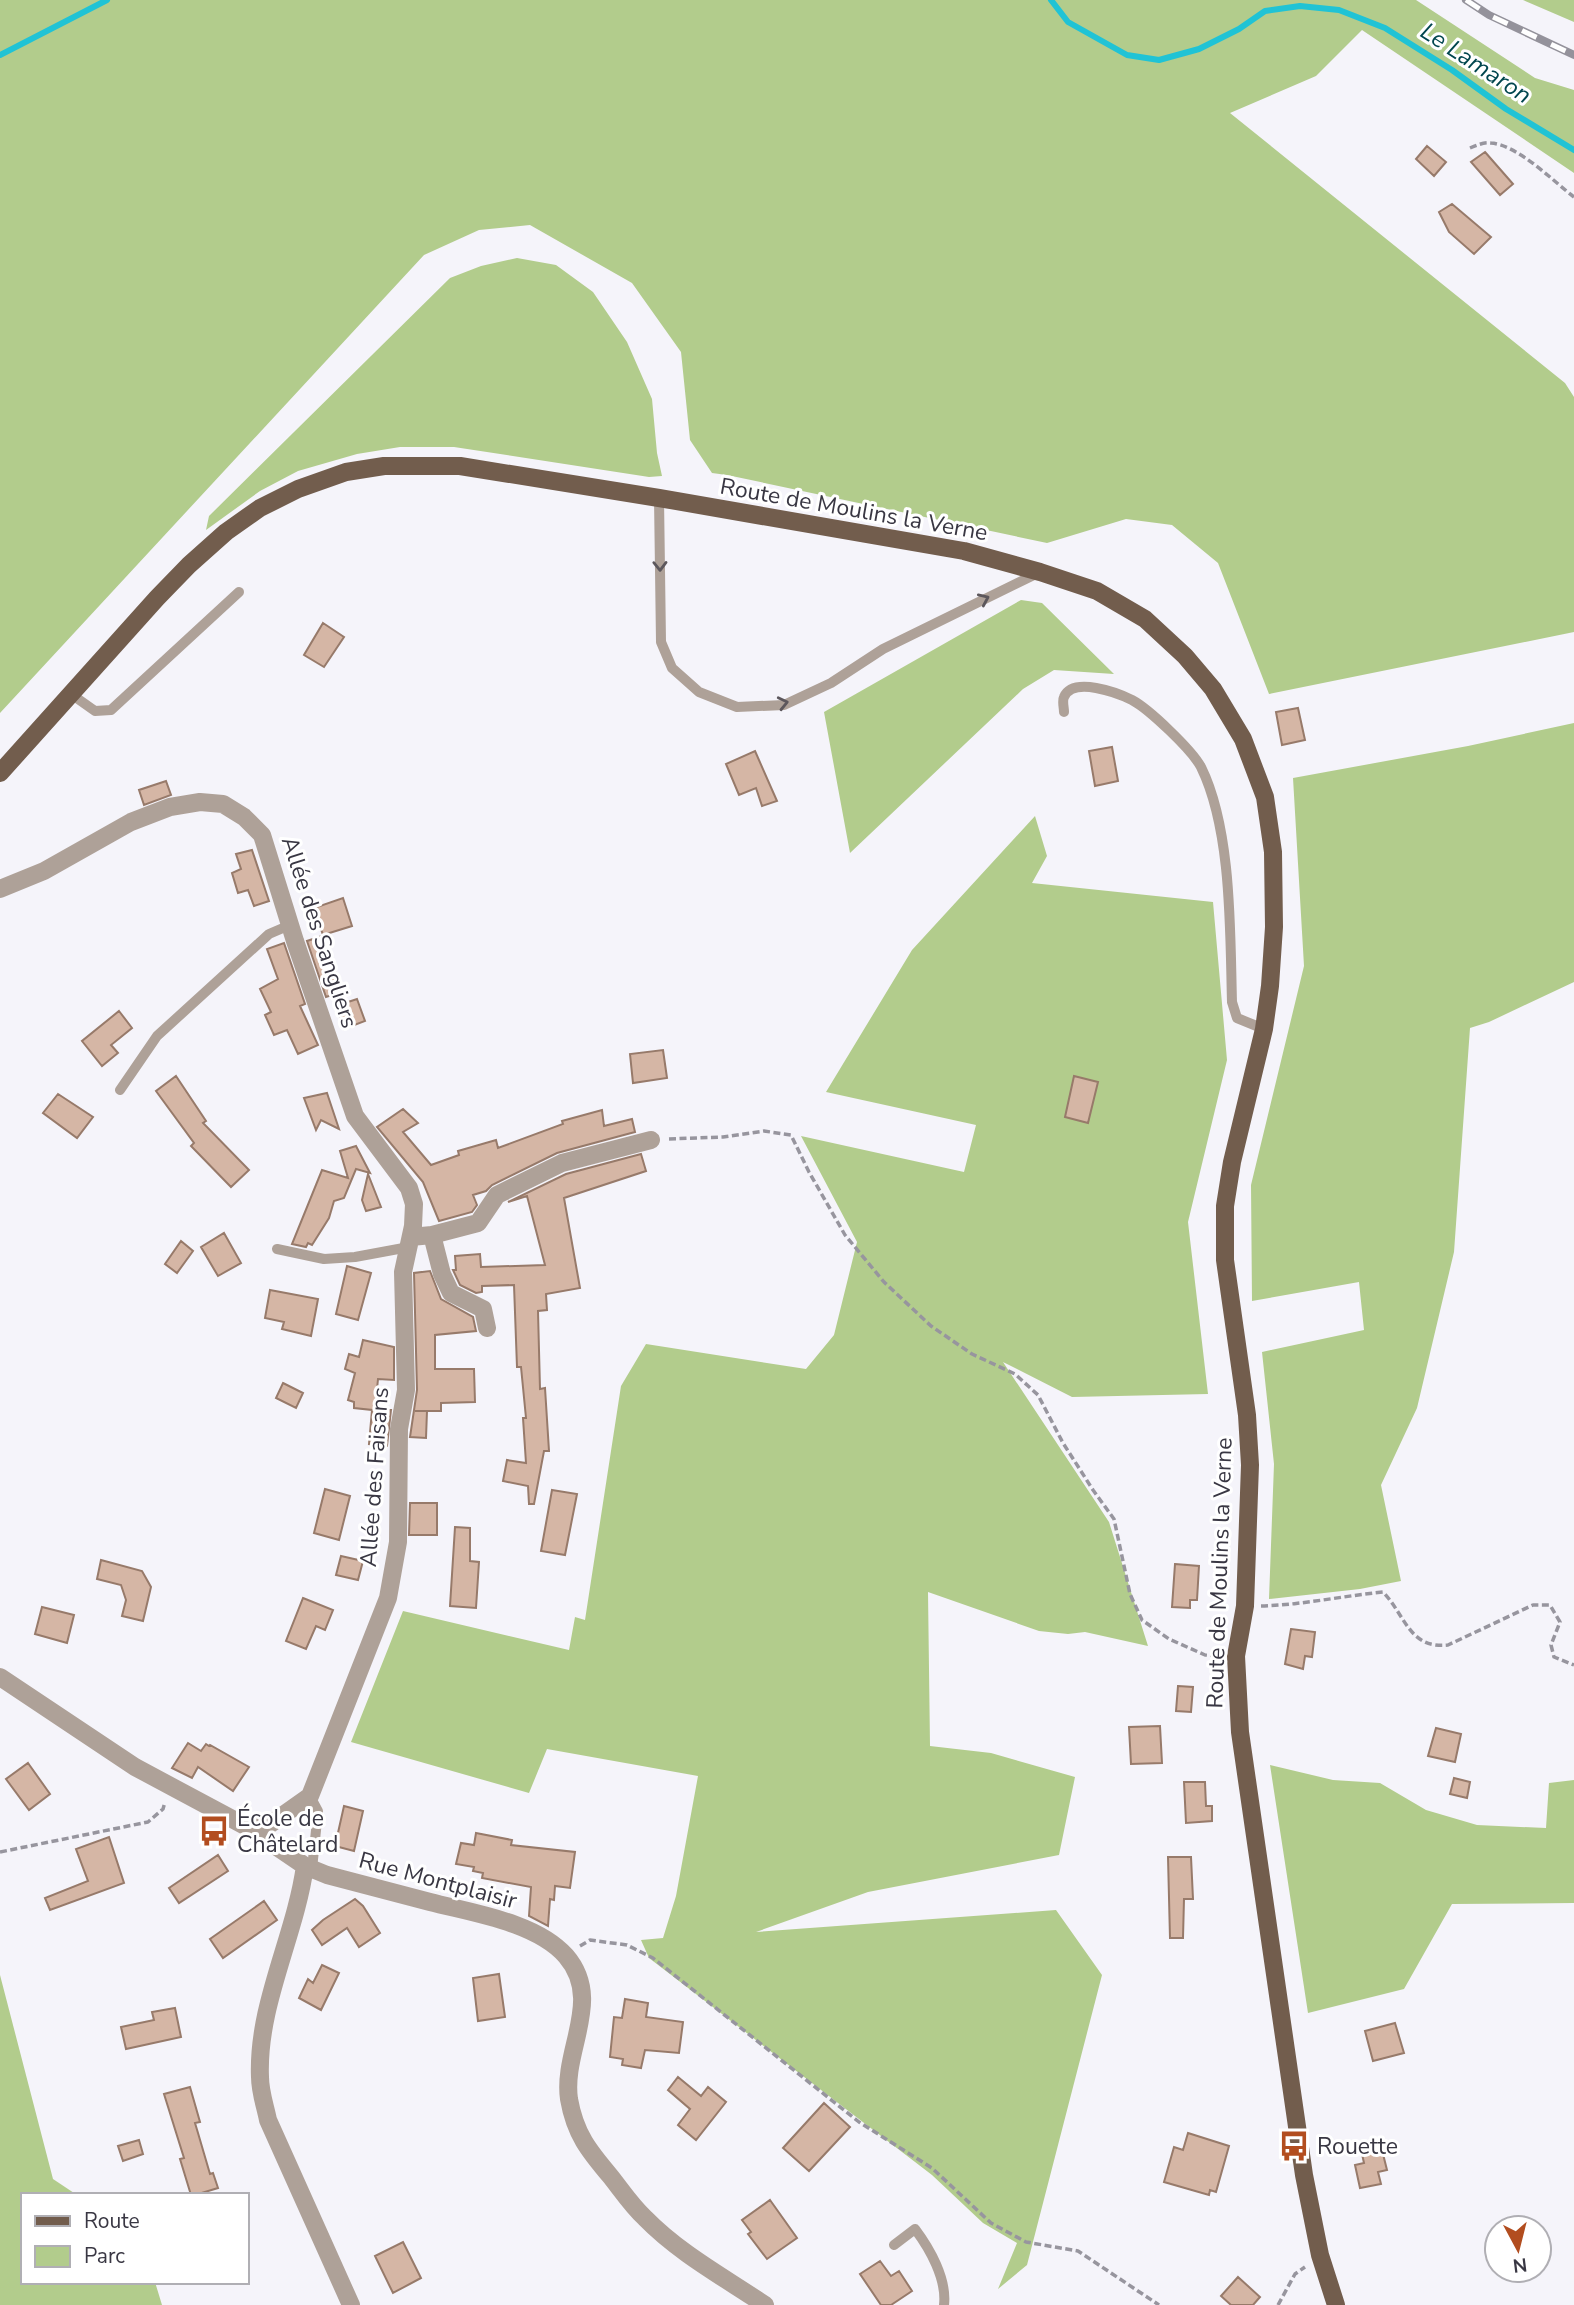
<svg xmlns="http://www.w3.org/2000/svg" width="1574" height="2305" font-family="'Nunito Sans',sans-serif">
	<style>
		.green { fill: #b2cc8c }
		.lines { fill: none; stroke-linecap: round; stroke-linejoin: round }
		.stream { stroke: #20c3d5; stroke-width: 6 }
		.building { fill: #d5b6a5; stroke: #977a6a; stroke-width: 2 }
		.path { stroke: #97959e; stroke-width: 3.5; stroke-dasharray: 7 3.5; stroke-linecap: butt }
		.lane { stroke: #aea198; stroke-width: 10 }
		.street { stroke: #aea198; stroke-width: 18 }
		.primary { stroke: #725d4d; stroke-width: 18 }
		.rail-casing { stroke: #94929b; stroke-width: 8 }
		.rail { stroke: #fff; stroke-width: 5; stroke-dasharray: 16; stroke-linecap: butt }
		.oneway { stroke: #5c575c }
		.labels { text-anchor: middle; stroke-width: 6; stroke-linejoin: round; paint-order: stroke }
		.street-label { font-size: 23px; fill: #393743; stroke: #fff }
		.poi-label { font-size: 23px; fill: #393743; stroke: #fff; text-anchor: start }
		.water-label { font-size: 24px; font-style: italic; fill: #01464e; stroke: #fff }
	</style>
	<rect width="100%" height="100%" fill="#f5f4fa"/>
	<path class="green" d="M0 0H1416L1535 78 1574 90V173L1362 30 1316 76 1230 113 1565 383 1574 397V632L1269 694 1218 563 1172 525 1126 519 1047 543 727 475 712 473 690 440 681 352 632 283 530 225 479 230 424 255 0 713Z
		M1523 0H1574V22Z
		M517 258 556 265 593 292 627 342 652 399 657 453 662 476 649 477 454 447H400L357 454 298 471 260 491 206 530 209 516 450 278 481 266Z
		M1021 600 1042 603 1114 674 1054 670 1023 689 850 853 824 712Z
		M1574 723V982L1489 1022 1470 1028 1454 1252 1417 1408 1381 1485 1401 1581 1360 1589 1269 1599 1274 1464 1262 1352 1364 1330 1359 1282 1252 1301 1251 1185 1304 966 1293 778 1468 746Z
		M1035 816 1047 856 1032 883 1213 902 1227 1060 1188 1222 1208 1394 1072 1397 1003 1362 1109 1522 1148 1646 1085 1632 1068 1634 1039 1631 928 1592 930 1746 991 1753 1075 1777 1059 1855 868 1892 756 1932 1056 1910 1102 1975 1027 2265 998 2289 1017 2243 983 2223 932 2175 649 1958 641 1940 663 1938 676 1896 698 1776 547 1749 529 1793 351 1742 403 1611 569 1650 575 1617 585 1620 621 1386 646 1344 806 1369 834 1335 857 1242 801 1136 964 1172 976 1125 826 1092 912 950Z
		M1270 1765 1333 1780 1380 1783 1426 1810 1477 1825 1546 1828 1549 1783 1574 1780V1903L1452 1904 1404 1989 1308 2013Z
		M0 1975 53 2179 77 2195H23V2282H155L162 2305H0Z"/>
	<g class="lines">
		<path class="stream" d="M1051 0 1068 22 1127 55 1159 60 1199 49 1239 29 1265 11 1300 6 1339 10 1385 28 1452 70 1506 109 1574 150
			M0 55 107 0"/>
	</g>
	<path class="building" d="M1427 146 1446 162 1434 176 1416 159Z
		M1485 152 1513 184 1500 195 1471 162Z
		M1452 204 1491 237 1474 254 1449 232 1439 212Z
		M323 623 344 637 324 667 304 655Z
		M1298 708 1305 740 1282 745 1276 712Z
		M1112 747 1118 781 1095 786 1089 751Z
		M755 751 777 801 762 806 756 788 739 795 726 764Z
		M166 781 171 795 144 805 139 790Z
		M252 850 269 901 254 906 248 890 238 893 232 873 241 869 236 854Z
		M343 898 352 926 323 935 314 908Z
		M325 935 341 992 326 997 307 941Z
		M284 943 305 1004 300 1006 318 1045 298 1054 287 1030 274 1035 265 1015 271 1012 260 989 278 979 267 949Z
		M357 999 365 1021 344 1029 336 1006Z
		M119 1011 132 1028 111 1045 118 1053 102 1066 82 1041Z
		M663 1050 667 1078 633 1083 630 1054Z
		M176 1076 206 1121 203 1123 249 1170 231 1187 191 1146 194 1143 156 1091Z
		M1074 1076 1098 1082 1088 1123 1065 1117Z
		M327 1093 339 1129 321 1120 316 1130 304 1098Z
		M58 1094 93 1117 77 1138 43 1113Z
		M403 1109 418 1123 403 1132 431 1165 459 1155 458 1151 496 1140 498 1148 563 1124 562 1121 602 1110 604 1126 632 1119 635 1132 557 1153 492 1185 486 1191 473 1195 477 1205 472 1212 439 1221 423 1182 377 1127Z
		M356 1146 370 1173 356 1169 344 1198 334 1201 329 1218 312 1245 308 1243 306 1247 292 1244 322 1170 348 1178 340 1151Z
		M641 1154 646 1171 564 1198 580 1288 546 1294 547 1310 538 1311 540 1389 545 1388 549 1451H544L534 1504H529L528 1486 503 1481 507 1460 526 1463 523 1418H526L521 1367H517L514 1285 482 1286V1292L476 1293 460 1285 453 1270H456L455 1256 480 1254 481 1267 545 1265 527 1196 508 1202 566 1174Z
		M368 1174 381 1207 366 1211 362 1200Z
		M224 1233 241 1263 218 1276 201 1247Z
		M181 1241 193 1251 177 1273 165 1264Z
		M347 1266 371 1273 358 1320 336 1314Z
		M430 1271 441 1299 473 1317 476 1331 435 1335V1369H474L475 1402 441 1403V1411H415H427L426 1438 410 1437 417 1390 414 1273Z
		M270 1290 318 1299 311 1336 282 1329 284 1322 265 1318Z
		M363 1340 394 1347V1380L378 1379 375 1410H391L387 1446 369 1444 372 1410 354 1408V1402L348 1400 355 1373 345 1369 349 1354 359 1357Z
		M283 1383 303 1393 296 1408 276 1398Z
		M325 1489 350 1496 339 1540 314 1533Z
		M552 1490 577 1494 565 1555 541 1551Z
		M410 1503H437V1535H409Z
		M455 1527 470 1528V1561L479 1562 476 1608 450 1606Z
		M341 1556 363 1561 358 1580 336 1575Z
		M101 1560 142 1571 151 1587 143 1621 122 1616 126 1600 121 1585 97 1579Z
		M1175 1564 1199 1566 1197 1600H1190V1608L1172 1607Z
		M303 1598 333 1610 325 1630 316 1626 306 1649 286 1641Z
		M42 1607 74 1615 67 1643 35 1634Z
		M1291 1629 1315 1632 1312 1657 1305 1656 1303 1669 1285 1664Z
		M1178 1686 1193 1687 1191 1712 1176 1711Z
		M1160 1726 1162 1763 1131 1764 1129 1727Z
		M1436 1728 1461 1734 1455 1762 1428 1756Z
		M188 1743 201 1751 206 1744 209 1746 210 1745 249 1767 233 1791 198 1767 192 1778 172 1768Z
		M28 1763 50 1794 29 1810 6 1779Z
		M1454 1778 1470 1782 1467 1798 1450 1794Z
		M1184 1782H1205L1206 1806H1212V1821L1186 1823Z
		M344 1806 363 1811 354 1851 335 1846Z
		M476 1833 512 1840 511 1845 575 1852 570 1888 555 1886 554 1900 550 1899 548 1926 529 1916 531 1887 482 1878 483 1873 473 1871 474 1867 456 1864 461 1843 474 1845Z
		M109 1837 124 1883 50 1910 45 1898 88 1881 76 1849Z
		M218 1855 228 1871 179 1903 169 1888Z
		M1168 1857H1191L1193 1899H1184L1183 1938H1170Z
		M355 1899 363 1906 380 1933 359 1947 347 1928 322 1945 312 1930 323 1920Z
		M264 1901 277 1920 223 1958 210 1939Z
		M322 1965 339 1973 321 2010 299 1998 308 1979 313 1983Z
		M499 1974 505 2017 478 2021 473 1978Z
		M625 1999 648 2003 646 2017 683 2022 679 2053 645 2050 641 2068 622 2065 623 2059 610 2057 614 2017 622 2018Z
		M175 2008 181 2037 126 2049 121 2027 154 2020 152 2012Z
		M1395 2023 1404 2053 1373 2061 1365 2031Z
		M678 2077 701 2096 708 2087 726 2102 696 2140 678 2125 690 2109 668 2090Z
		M190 2087 200 2122 195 2123 198 2133 210 2174 213 2173 218 2188 195 2195H191L180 2159 184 2158 164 2094Z
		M824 2103 850 2127 809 2171 783 2148Z
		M1188 2133 1229 2146 1216 2192 1210 2190 1209 2195 1164 2182 1174 2147 1183 2150Z
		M139 2140 143 2154 123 2161 118 2146Z
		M1382 2150 1387 2170 1378 2172 1381 2184 1360 2188 1355 2165 1364 2163 1362 2154Z
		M770 2200 797 2238 767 2259 748 2234 751 2232 742 2220Z
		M403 2242 421 2278 393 2293 375 2256Z
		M880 2261 891 2276 899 2271 912 2291 891 2305H881L860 2274Z
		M1238 2277 1260 2297 1253 2305H1231L1221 2296Z"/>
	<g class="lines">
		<path class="path" d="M1470 148C1477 145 1484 142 1491 143 1518 145 1553 181 1574 197
			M669 1139 723 1137 764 1131 791 1135 809 1172 845 1235 884 1282 931 1326 972 1354 1015 1374 1038 1395 1063 1443 1093 1490 1114 1519 1130 1594 1142 1620 1169 1639 1205 1655 1220 1656
			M1261 1606C1302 1605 1342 1596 1383 1592 1406 1616 1409 1649 1448 1645L1533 1605H1550L1560 1622 1551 1645 1554 1657 1574 1665
			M0 1852 148 1822 163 1809 165 1802
			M580 1946 590 1940 627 1945 653 1958 859 2122 932 2168 991 2223 1026 2242 1078 2251 1159 2305
			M1278 2305 1295 2274 1305 2267"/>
		<path class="lane" d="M659 498 661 642 672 668 699 692 737 707 784 705 831 683 883 649 1040 572
			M71 694 95 711 111 710 239 592
			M1064 712C1064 707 1062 701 1064 697 1073 676 1118 693 1132 700 1149 709 1192 750 1201 767 1232 830 1230 932 1232 1002L1237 1018 1264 1029
			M120 1090 157 1036 269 934 290 925
			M277 1249 324 1259 355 1257 409 1247
			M310 1796 318 1811 312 1869
			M894 2245 915 2229C930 2249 947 2279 944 2305"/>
		<path class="street" d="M0 889 44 871 131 822 170 807 200 802 223 804 244 817 262 835 295 941 355 1116 409 1188 414 1204 413 1226 403 1272 406 1390 399 1429 398 1542 388 1598 310 1796 269 1825 249 1828
			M432 1235 442 1274 451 1293 483 1309 487 1328
			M411 1237 432 1235 478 1223 497 1195 562 1163 651 1140
			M0 1677 135 1767 249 1828 305 1866 327 1875C361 1884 396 1893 430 1902 472 1913 536 1922 566 1956 604 2000 562 2050 569 2099 575 2134 589 2151 611 2177 622 2191 632 2206 645 2218 679 2253 725 2278 765 2305
			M305 1866C295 1937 257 2005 260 2077 260 2092 265 2105 268 2120L351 2305"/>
		<path class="primary" d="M0 773 157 598 189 565 226 532 260 508 298 489 346 472 384 466H460L659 498 964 551 1040 572 1097 591 1145 619 1185 656 1213 689 1243 739 1265 797 1273 852 1274 927 1270 986 1264 1029 1232 1162 1225 1206V1260L1247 1415 1250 1465 1245 1606 1236 1656 1240 1732 1304 2175 1320 2255 1336 2305"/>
		<g class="rail-casing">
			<path id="rail" d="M1466 0 1489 15 1574 55"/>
		</g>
		<use href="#rail" class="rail"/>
	</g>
	<defs><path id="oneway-chevron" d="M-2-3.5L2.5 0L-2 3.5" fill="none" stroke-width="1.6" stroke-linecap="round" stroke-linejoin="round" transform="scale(1.75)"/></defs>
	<g class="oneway">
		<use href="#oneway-chevron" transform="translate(660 566) rotate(89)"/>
		<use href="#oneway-chevron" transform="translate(984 599) rotate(-24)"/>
		<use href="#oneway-chevron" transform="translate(783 703) rotate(-13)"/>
	</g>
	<defs>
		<g id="bus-bare" transform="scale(2.415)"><path d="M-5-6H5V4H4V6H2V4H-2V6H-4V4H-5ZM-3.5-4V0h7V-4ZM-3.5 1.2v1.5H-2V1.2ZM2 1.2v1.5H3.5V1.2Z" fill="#b24d1f" stroke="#fff" stroke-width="2.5" paint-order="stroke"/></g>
	</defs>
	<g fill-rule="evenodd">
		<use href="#bus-bare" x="214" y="1831"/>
		<use href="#bus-bare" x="1294" y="2146"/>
	</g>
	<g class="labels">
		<g class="street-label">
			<text transform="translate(854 509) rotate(10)" y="8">Route de Moulins la Verne</text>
			<text transform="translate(320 932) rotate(72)" y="8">Allée des Sangliers</text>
			<text transform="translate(374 1477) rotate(-86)" y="8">Allée des Faisans</text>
			<text transform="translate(1219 1573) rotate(-88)" y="8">Route de Moulins la Verne</text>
			<text transform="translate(438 1880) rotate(15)" y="8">Rue Montplaisir</text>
		</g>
		<g class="poi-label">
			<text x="237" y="1826">École de<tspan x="237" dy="26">Châtelard</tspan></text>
			<text x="1317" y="2154">Rouette</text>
		</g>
		<g class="water-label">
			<text transform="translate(1476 63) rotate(33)" y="8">Le Lamaron</text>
		</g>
	</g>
	<rect x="21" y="2193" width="228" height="91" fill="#ffffff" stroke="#b0afb4" stroke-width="2"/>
	<rect x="35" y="2216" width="35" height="10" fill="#725d4d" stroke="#b0afb4" stroke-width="2"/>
	<text x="84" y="2228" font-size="21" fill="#393743">Route</text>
	<rect x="35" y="2246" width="35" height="21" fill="#b2cc8c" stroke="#b0afb4" stroke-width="2"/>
	<text x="84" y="2263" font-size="21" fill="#393743">Parc</text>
	<g transform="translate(1518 2249) rotate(173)"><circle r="33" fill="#ffffff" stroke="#b0afb4" stroke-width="2"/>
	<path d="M0-5L12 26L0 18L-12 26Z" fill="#b24d1f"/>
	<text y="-10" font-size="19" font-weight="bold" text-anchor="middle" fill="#393743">N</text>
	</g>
</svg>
